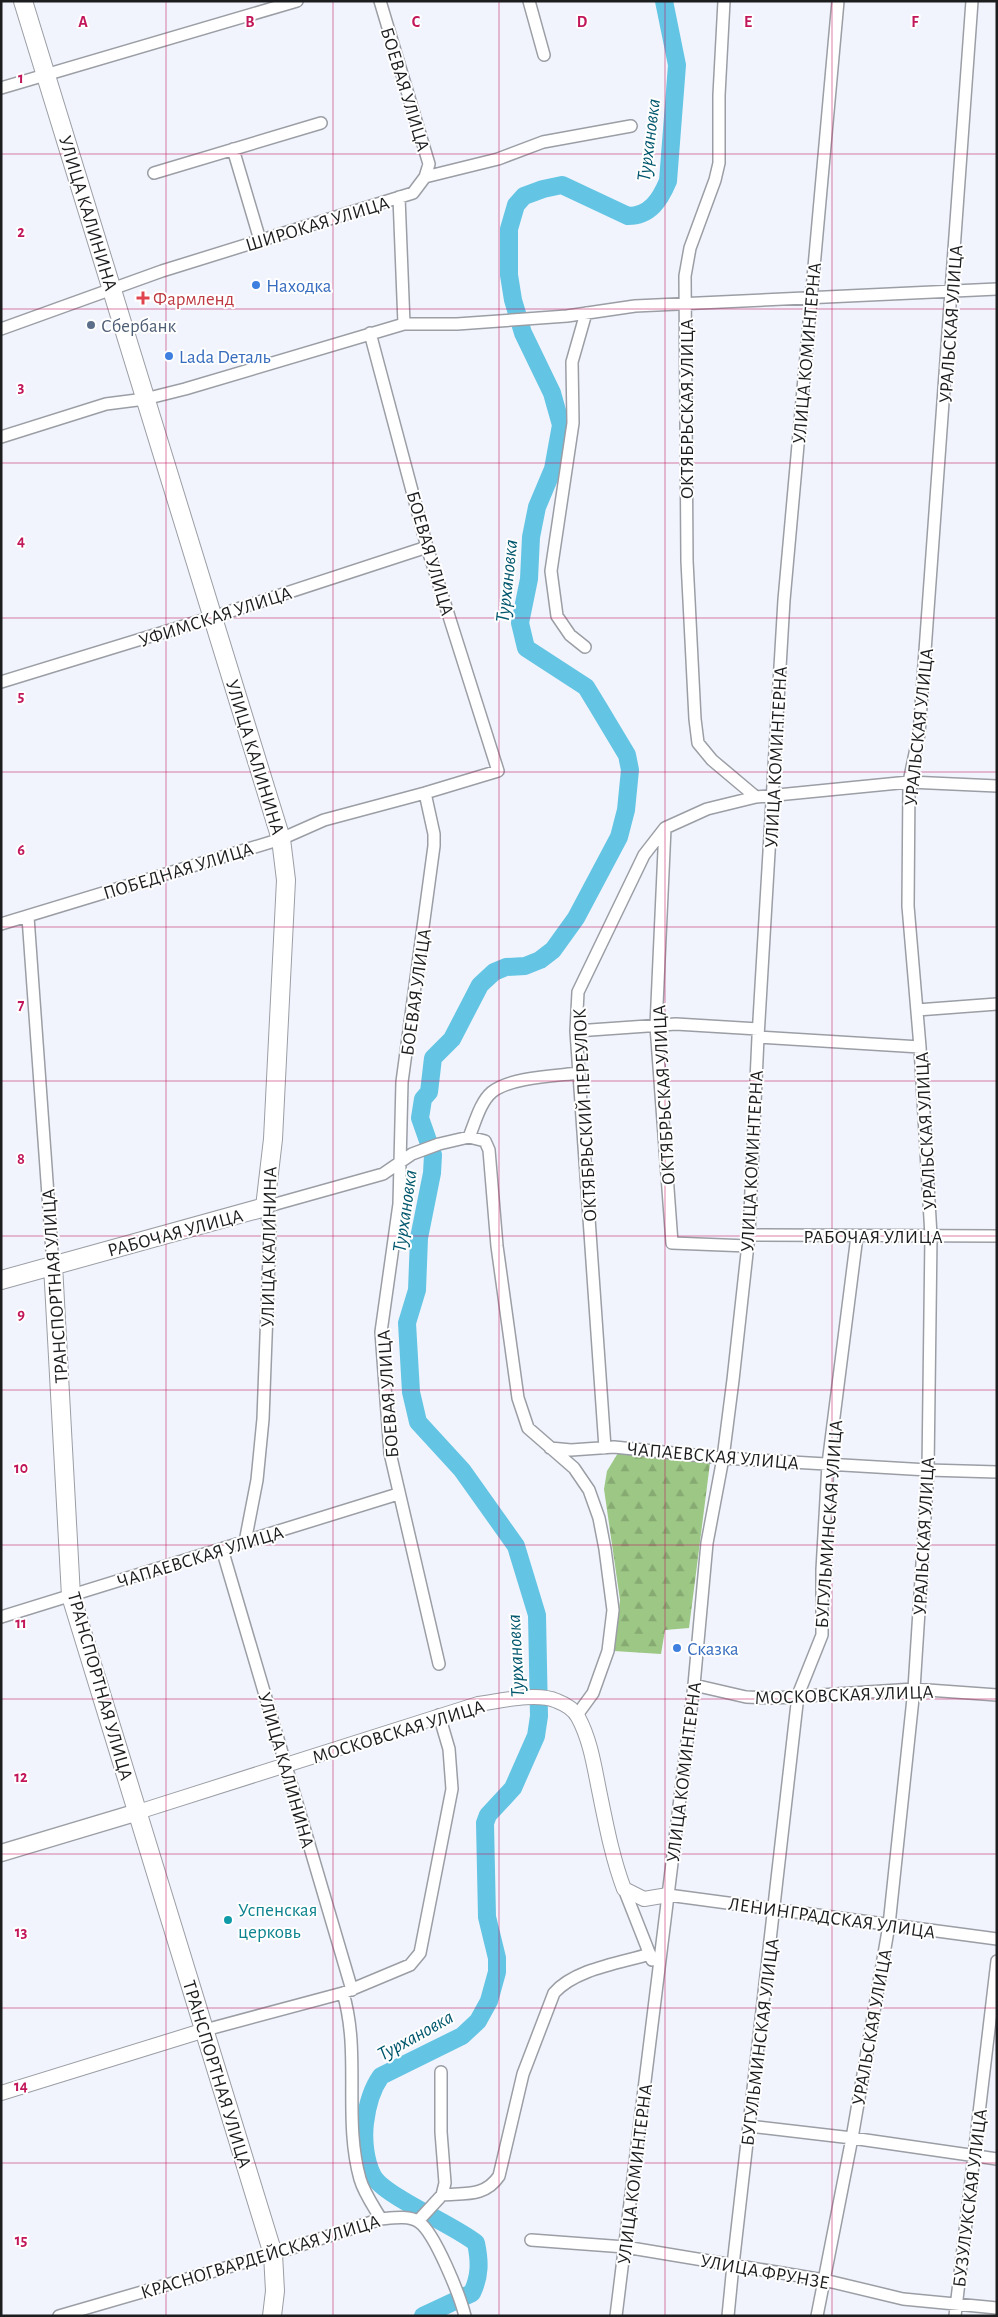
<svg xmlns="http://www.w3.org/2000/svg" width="998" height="2317" font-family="'Alegreya Sans',sans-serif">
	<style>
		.forest { fill: url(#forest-firs) }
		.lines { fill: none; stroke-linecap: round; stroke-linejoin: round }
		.river { stroke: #63c4e4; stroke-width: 18 }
		.minor-casing { stroke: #9b9ea5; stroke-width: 14 }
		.tertiary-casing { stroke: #9b9ea5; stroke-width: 16 }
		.secondary-casing { stroke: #9b9ea5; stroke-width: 19 }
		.primary-casing { stroke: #9b9ea5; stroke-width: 20 }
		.minor { stroke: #fff; stroke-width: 11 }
		.tertiary { stroke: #fff; stroke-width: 14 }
		.secondary { stroke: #fff; stroke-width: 16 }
		.primary { stroke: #fff; stroke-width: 18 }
		.grid { fill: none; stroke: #c2185b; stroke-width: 1; stroke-opacity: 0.55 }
		.shop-dot { fill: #3f7fe0; stroke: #fff; stroke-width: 2 }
		.health-dot { fill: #e0444e; stroke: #fff; stroke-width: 2 }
		.service-dot { fill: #5c6f8a; stroke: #fff; stroke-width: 2 }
		.culture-dot { fill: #0f9aa8; stroke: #fff; stroke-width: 2 }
		.labels { text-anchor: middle; stroke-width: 4; stroke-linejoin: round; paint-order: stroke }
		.street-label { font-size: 19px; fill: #1c1d1f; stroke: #fff }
		.shop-label { font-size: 19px; fill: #366cbe; stroke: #fff; text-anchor: start }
		.health-label { font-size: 19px; fill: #be3a42; stroke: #fff; text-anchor: start }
		.service-label { font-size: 19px; fill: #4e5e75; stroke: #fff; text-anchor: start }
		.culture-label { font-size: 19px; fill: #0d838f; stroke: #fff; text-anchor: start }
		.water-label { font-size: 20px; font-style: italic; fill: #00576d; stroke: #fff }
		.grid-label { font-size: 16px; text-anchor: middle; font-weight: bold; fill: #c2185b; stroke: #fff; stroke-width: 4; stroke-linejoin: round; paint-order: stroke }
	</style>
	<defs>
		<pattern id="forest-firs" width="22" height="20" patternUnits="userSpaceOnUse" patternTransform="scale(1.25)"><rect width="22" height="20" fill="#9cc785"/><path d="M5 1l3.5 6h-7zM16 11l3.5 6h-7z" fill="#86aa72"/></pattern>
	</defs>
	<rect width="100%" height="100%" fill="#f1f4fc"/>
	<path class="forest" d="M618 1453 710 1463 689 1628 665 1630 661 1654 614 1651 620 1600 604 1489 607 1471Z"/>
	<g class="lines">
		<path class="river" d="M423 2316 472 2293C480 2276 480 2262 476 2243 454 2225 384 2196 373 2176 365 2161 363 2139 365 2123 367 2106 371 2090 381 2076L462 2036 478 2021 489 2001 497 1972V1958L487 1917 485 1823 488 1815 513 1788 536 1736 539 1716 537 1615 516 1546 462 1470 418 1422 411 1392 407 1323 417 1290 419 1238 432 1173 433 1155 420 1118 423 1099 429 1092 433 1058 452 1039 480 985 494 972 506 967 525 966 540 960 553 950 576 918 619 837 626 810 630 770 627 755 597 705 586 687 526 648 520 623 529 579 531 537 537 507 553 469 561 425 552 393 523 333 513 300 509 275V229L516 205 524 196 543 189 562 185 628 216C650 216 660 200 668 181L677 65 664 1"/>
		<g class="minor-casing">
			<path id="minor" d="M380 1 429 164 425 177
				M529 1 544 55
				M724 1 719 95V163L715 180 690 248 685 276 687 561 695 719 698 743 712 760 756 797
				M1 88 297 1
				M233 149 260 240
				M154 173 321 123
				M399 197 404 324
				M1 329 162 271 413 193 425 177 498 159 543 142 631 126
				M1 437 106 404 145 399 185 389 404 324H457L567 316 635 306 997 289
				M585 647 570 635 557 616 551 571 573 423 572 362 586 313
				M1 682 213 617 427 547
				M425 793 434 834V846L402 1082 399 1204 381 1332 390 1453 439 1664
				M665 828 656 1026 672 1243 748 1246
				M28 917 53 1265
				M1 924 281 839 324 820 425 793 498 771 427 547 370 333
				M917 1010 997 1004
				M576 1031 676 1024 758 1029
				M758 1037 920 1047
				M469 1137C475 1123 480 1102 492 1092 511 1077 555 1076 579 1073
				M749 1235 997 1236
				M550 1448 571 1450 614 1447 723 1458 928 1470 997 1472
				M605 1448 576 1031 578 992 644 855 665 828 707 809 756 797 909 782 997 786
				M245 1542 257 1480 263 1419 270 1229 265 1207 383 1174 412 1154 439 1144 469 1137 485 1141 489 1150 497 1246 518 1398 528 1428 574 1468 589 1490 599 1518 605 1549 613 1610 608 1651 593 1693 577 1715
				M222 1549 352 1990
				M1 1617 398 1494
				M694 1685 746 1697 774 1698 914 1689 997 1695
				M624 1889 652 1960
				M668 1895 997 1939
				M343 1993C361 2053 343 2118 360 2179 364 2193 374 2207 381 2219
				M205 2030 343 1993 410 1965 420 1953 452 1789 449 1749 439 1715
				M749 2126 852 2138 997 2159
				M442 2195C465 2193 485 2197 499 2176L523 2074 554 1993C575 1969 620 1963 650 1954
				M418 2221 442 2195 445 2183 441 2132V2072
				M531 2240 625 2247 824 2280 903 2299 997 2308
				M59 2316 273 2254 381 2219C392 2218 409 2215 419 2222 435 2233 460 2296 465 2316
				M616 2316 694 1685 707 1543 723 1458 733 1380 749 1235 758 1037 784 600 838 1
				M728 2316 733 2265 798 1695 822 1635V1570L828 1464 857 1236
				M817 2316 852 2138 889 1925 914 1689 928 1470 931 1236 920 1047 908 906 909 782 919 734 972 1
				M955 2316 997 1961"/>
		</g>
		<g class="tertiary-casing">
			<path id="tertiary" d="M138 1812 478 1704C500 1701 536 1692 557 1701 565 1704 574 1710 578 1717 590 1739 594 1765 599 1790 606 1824 612 1857 624 1889L644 1899 668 1895
				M1 2093 205 2030"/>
		</g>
		<g class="secondary-casing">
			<path id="secondary" d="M1 1853 138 1812"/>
		</g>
		<g class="primary-casing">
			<path id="primary" d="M53 1265 71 1596 273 2254 275 2291 272 2316
				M1 1280 265 1207 273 1139 286 880 281 839 23 1"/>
		</g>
		<use href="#minor" class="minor"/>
		<use href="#tertiary" class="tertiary"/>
		<use href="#secondary" class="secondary"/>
		<use href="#primary" class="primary"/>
	</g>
	<path class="grid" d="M166 1V2316M333 1V2316M499 1V2316M665 1V2316M832 1V2316M1 154H997M1 309H997M1 463H997M1 618H997M1 772H997M1 927H997M1 1081H997M1 1236H997M1 1390H997M1 1545H997M1 1699H997M1 1854H997M1 2008H997M1 2163H997"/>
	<g class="shop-dot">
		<circle cx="256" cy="285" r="5"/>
		<circle cx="169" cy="356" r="5"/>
		<circle cx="677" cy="1648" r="5"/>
	</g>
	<path class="health-dot" d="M140.5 290.5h5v5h5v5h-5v5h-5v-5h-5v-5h5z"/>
	<circle class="service-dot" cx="91" cy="325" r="5"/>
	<circle class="culture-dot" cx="228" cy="1920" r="5"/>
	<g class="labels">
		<g class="street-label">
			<text transform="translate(406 89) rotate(73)" y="7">БОЕВАЯ УЛИЦА</text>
			<text transform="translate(89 213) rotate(73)" y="7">УЛИЦА КАЛИНИНА</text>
			<text transform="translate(317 223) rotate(-17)" y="7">ШИРОКАЯ УЛИЦА</text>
			<text transform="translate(950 324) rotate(-86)" y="7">УРАЛЬСКАЯ УЛИЦА</text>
			<text transform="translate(806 353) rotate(-85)" y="7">УЛИЦА КОМИНТЕРНА</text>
			<text transform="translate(686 409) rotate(-90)" y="7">ОКТЯБРЬСКАЯ УЛИЦА</text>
			<text transform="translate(431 553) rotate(74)" y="7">БОЕВАЯ УЛИЦА</text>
			<text transform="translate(215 616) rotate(-18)" y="7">УФИМСКАЯ УЛИЦА</text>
			<text transform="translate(918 727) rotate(-84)" y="7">УРАЛЬСКАЯ УЛИЦА</text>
			<text transform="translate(256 757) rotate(73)" y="7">УЛИЦА КАЛИНИНА</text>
			<text transform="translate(775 757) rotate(-87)" y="7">УЛИЦА КОМИНТЕРНА</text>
			<text transform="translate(178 870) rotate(-17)" y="7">ПОБЕДНАЯ УЛИЦА</text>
			<text transform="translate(415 992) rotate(-82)" y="7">БОЕВАЯ УЛИЦА</text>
			<text transform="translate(663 1095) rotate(-93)" y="7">ОКТЯБРЬСКАЯ УЛИЦА</text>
			<text transform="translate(584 1115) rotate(-93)" y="7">ОКТЯБРЬСКИЙ ПЕРЕУЛОК</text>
			<text transform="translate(925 1131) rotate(-93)" y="7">УРАЛЬСКАЯ УЛИЦА</text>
			<text transform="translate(751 1161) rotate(-87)" y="7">УЛИЦА КОМИНТЕРНА</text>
			<text transform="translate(175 1232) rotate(-15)" y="7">РАБОЧАЯ УЛИЦА</text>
			<text x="873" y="1243">РАБОЧАЯ УЛИЦА</text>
			<text transform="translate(268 1247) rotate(-89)" y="7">УЛИЦА КАЛИНИНА</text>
			<text transform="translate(54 1286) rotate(-94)" y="7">ТРАНСПОРТНАЯ УЛИЦА</text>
			<text transform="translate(387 1394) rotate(-94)" y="7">БОЕВАЯ УЛИЦА</text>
			<text transform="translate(713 1455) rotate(5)" y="7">ЧАПАЕВСКАЯ УЛИЦА</text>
			<text transform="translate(828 1524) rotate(-86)" y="7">БУГУЛЬМИНСКАЯ УЛИЦА</text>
			<text transform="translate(923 1536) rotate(-87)" y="7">УРАЛЬСКАЯ УЛИЦА</text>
			<text transform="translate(200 1556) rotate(-17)" y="7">ЧАПАЕВСКАЯ УЛИЦА</text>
			<text transform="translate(101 1686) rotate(74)" y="7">ТРАНСПОРТНАЯ УЛИЦА</text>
			<text transform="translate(844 1694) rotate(-2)" y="7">МОСКОВСКАЯ УЛИЦА</text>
			<text transform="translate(398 1731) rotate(-17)" y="7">МОСКОВСКАЯ УЛИЦА</text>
			<text transform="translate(287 1770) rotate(74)" y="7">УЛИЦА КАЛИНИНА</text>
			<text transform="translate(683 1772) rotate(-83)" y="7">УЛИЦА КОМИНТЕРНА</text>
			<text transform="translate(832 1917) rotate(8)" y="7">ЛЕНИНГРАДСКАЯ УЛИЦА</text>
			<text transform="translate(871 2027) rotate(-80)" y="7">УРАЛЬСКАЯ УЛИЦА</text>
			<text transform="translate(759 2042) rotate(-83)" y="7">БУГУЛЬМИНСКАЯ УЛИЦА</text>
			<text transform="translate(218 2074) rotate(73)" y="7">ТРАНСПОРТНАЯ УЛИЦА</text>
			<text transform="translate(634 2174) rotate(-83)" y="7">УЛИЦА КОМИНТЕРНА</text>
			<text transform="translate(969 2198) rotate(-83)" y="7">БУЗУЛУКСКАЯ УЛИЦА</text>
			<text transform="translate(260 2256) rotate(-17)" y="7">КРАСНОГВАРДЕЙСКАЯ УЛИЦА</text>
			<text transform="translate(765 2271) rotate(10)" y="7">УЛИЦА ФРУНЗЕ</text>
		</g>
		<g class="shop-label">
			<text x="266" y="292">Находка</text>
			<text x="179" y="363">Lada Dеталь</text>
			<text x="687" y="1655">Сказка</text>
		</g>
		<g class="health-label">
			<text x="153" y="305">Фармленд</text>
		</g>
		<g class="service-label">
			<text x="101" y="332">Сбербанк</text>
		</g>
		<g class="culture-label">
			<text x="238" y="1916">Успенская<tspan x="238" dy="22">церковь</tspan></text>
		</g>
		<g class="water-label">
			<text transform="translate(648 140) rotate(-83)" y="7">Турхановка</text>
			<text transform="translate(506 581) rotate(-84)" y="7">Турхановка</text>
			<text transform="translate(404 1211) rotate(-82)" y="7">Турхановка</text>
			<text transform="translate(515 1656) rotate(-93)" y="7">Турхановка</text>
			<text transform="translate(415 2035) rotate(-29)" y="7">Турхановка</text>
		</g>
	</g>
	<g class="grid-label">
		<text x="83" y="27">A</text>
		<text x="250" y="27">B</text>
		<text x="416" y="27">C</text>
		<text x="582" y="27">D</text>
		<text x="748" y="27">E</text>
		<text x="915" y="27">F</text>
		<text x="21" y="83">1</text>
		<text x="21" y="237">2</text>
		<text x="21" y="392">3</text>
		<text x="21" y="546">4</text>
		<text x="21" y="701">5</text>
		<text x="21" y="855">6</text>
		<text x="21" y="1010">7</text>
		<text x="21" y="1164">8</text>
		<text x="21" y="1319">9</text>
		<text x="21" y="1473">10</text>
		<text x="21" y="1628">11</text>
		<text x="21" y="1782">12</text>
		<text x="21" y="1937">13</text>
		<text x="21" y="2091">14</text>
		<text x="21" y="2245">15</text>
	</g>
	<rect width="998" height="2317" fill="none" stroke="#1c1d1f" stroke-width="5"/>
</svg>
